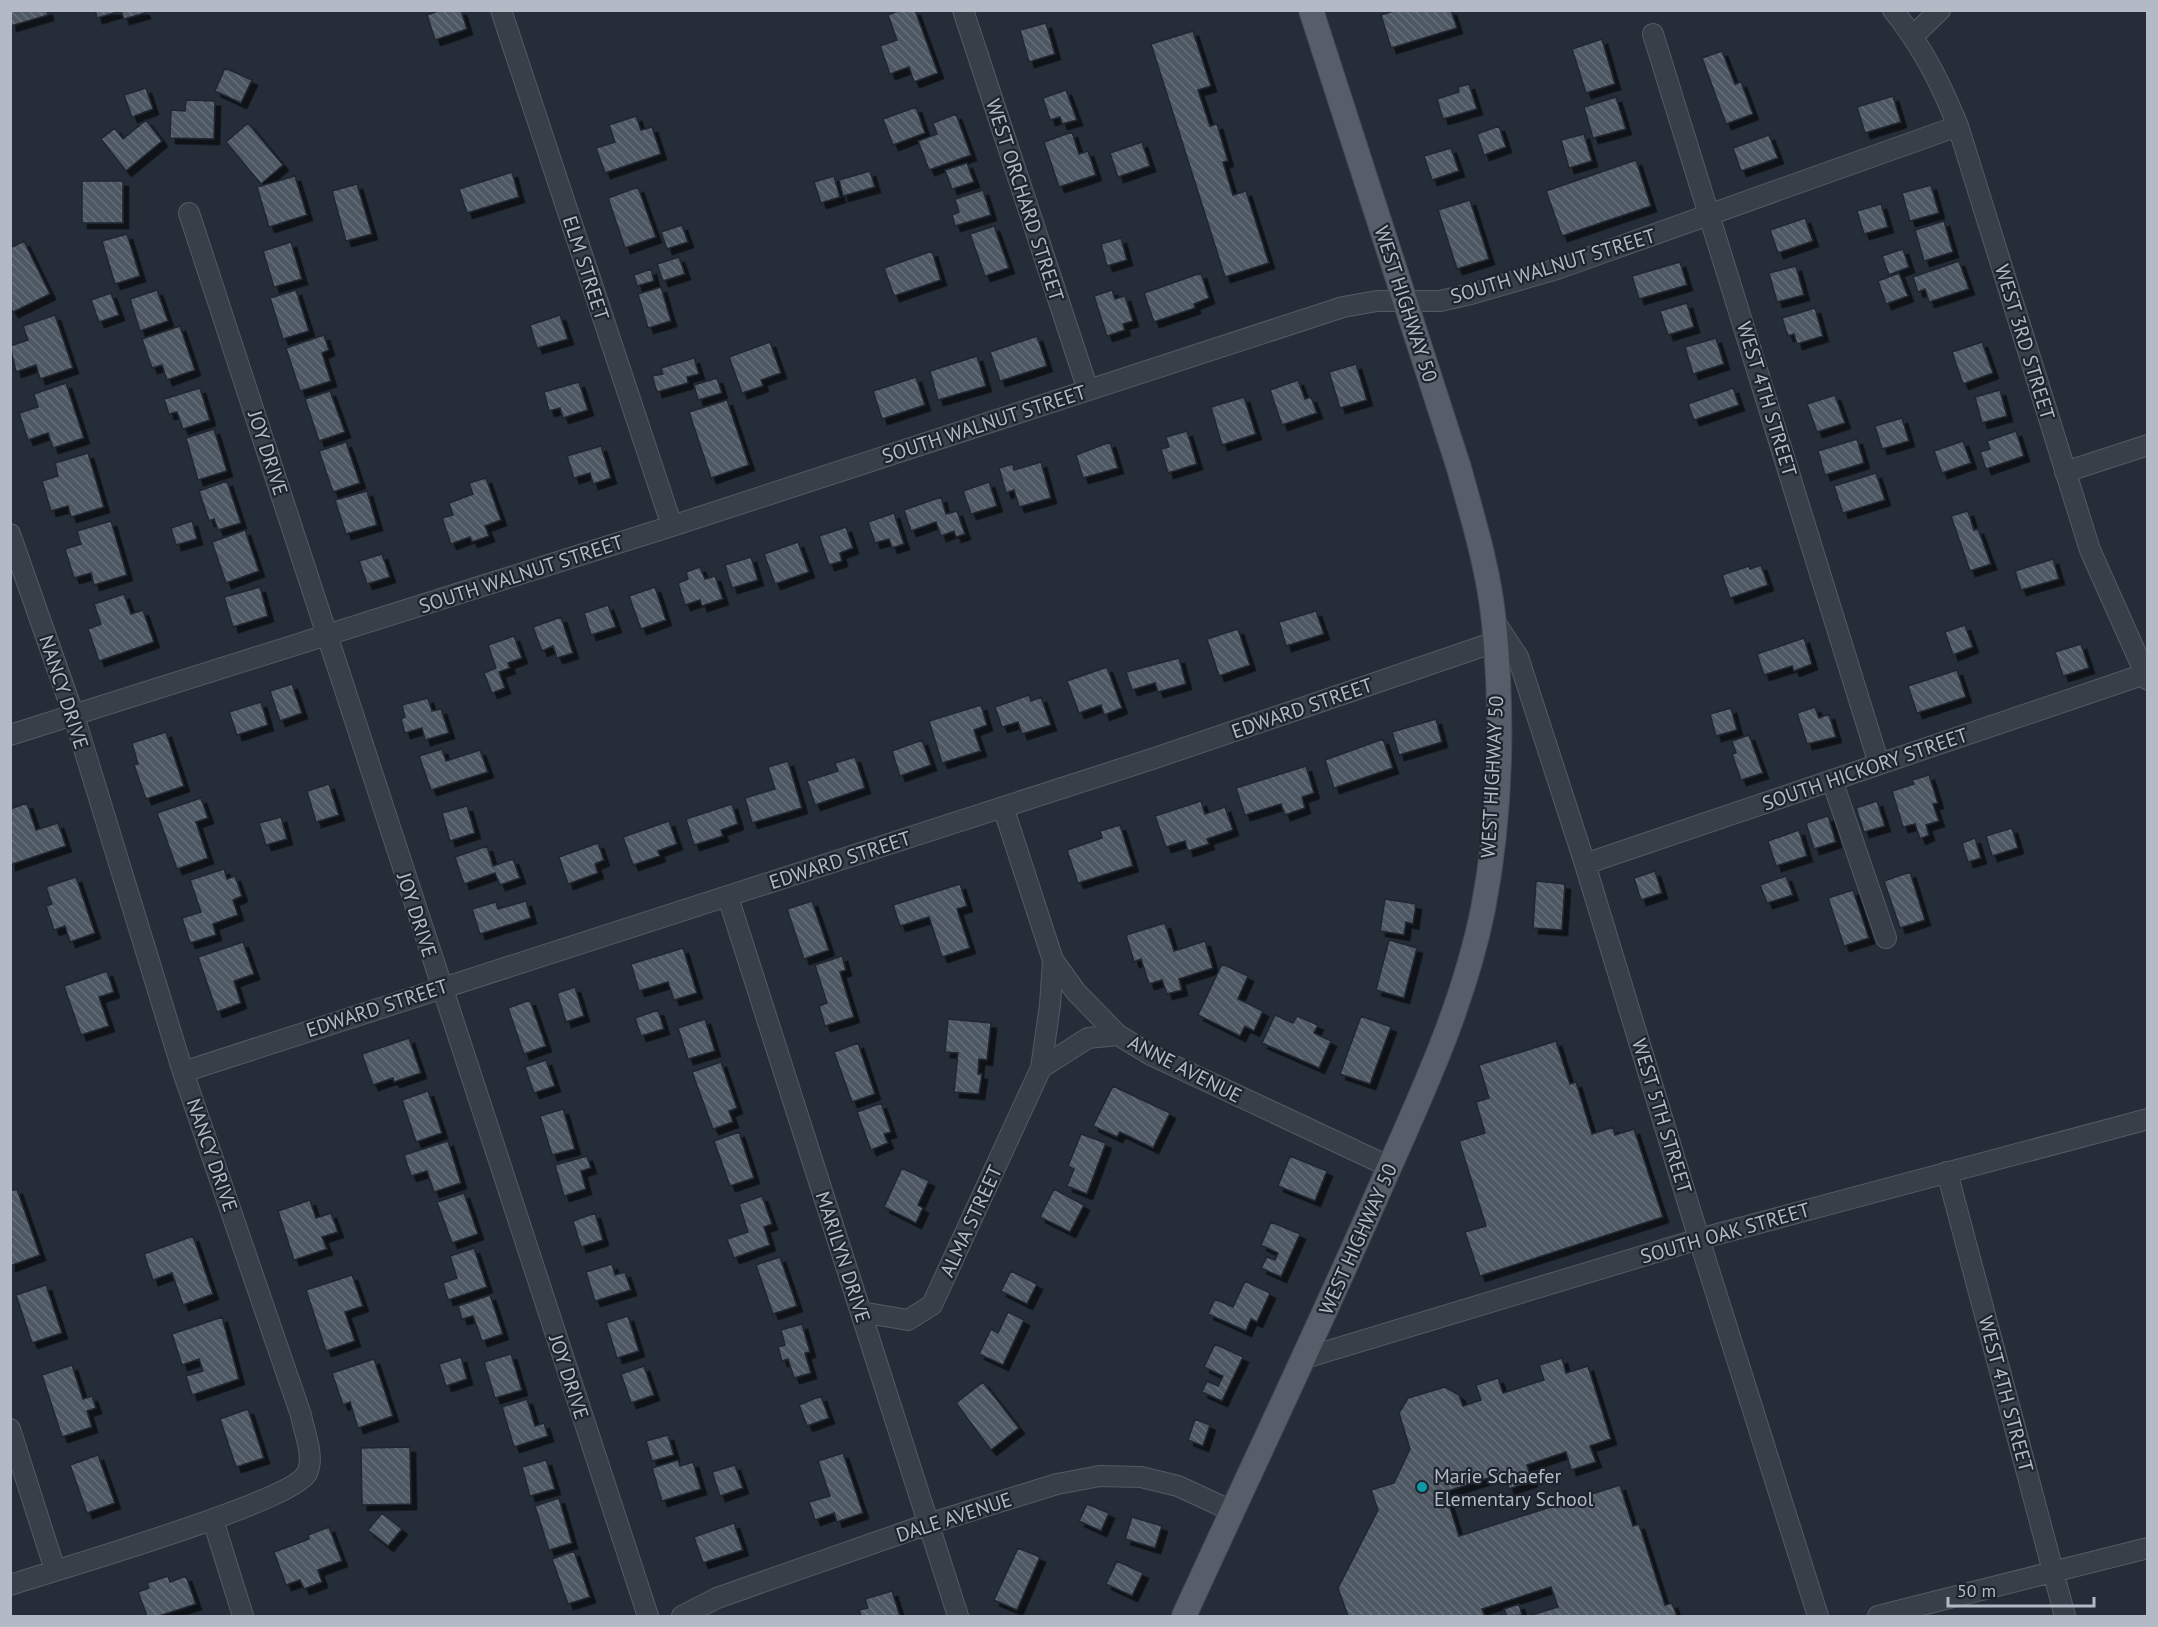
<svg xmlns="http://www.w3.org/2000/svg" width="2158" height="1627" font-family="'PT Sans',sans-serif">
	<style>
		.building { fill: url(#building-back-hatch); stroke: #202630; stroke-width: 1.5; filter: url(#shadow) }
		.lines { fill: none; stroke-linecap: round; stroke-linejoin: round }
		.minor-casing { stroke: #545a64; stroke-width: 22 }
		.major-casing { stroke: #424852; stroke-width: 26 }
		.minor { stroke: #383f49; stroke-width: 20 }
		.major { stroke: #575e69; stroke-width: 24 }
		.culture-dot { fill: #0f9aa8; stroke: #1e242e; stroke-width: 2 }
		.labels { text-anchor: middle; stroke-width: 4.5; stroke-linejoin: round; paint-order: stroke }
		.street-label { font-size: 20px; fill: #b4bac5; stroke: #1e242e }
		.poi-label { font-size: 20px; fill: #b4bac5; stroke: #1e242e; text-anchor: start }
	</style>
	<defs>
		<pattern id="building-back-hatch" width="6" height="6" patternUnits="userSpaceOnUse" patternTransform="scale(1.5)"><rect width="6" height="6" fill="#4e5864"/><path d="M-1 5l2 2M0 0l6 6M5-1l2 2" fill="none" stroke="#656e79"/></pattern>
		<filter id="shadow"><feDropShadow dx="5.5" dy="5.5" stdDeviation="0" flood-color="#0009"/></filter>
	</defs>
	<rect width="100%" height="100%" fill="#252d38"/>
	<path class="building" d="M10 10H47L48 15 11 26Z
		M95 10H144L145 13 124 19 121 11 97 18Z
		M441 10H461L467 29 435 40 427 15Z
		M900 10H915L938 73 914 82 909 67 890 74 880 46 897 40 888 15Z
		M1397 10H1451L1457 28 1391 48 1381 15Z
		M1046 23 1055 54 1029 62 1020 30Z
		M1193 31 1211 86 1198 90 1210 126 1217 124 1228 161 1223 162 1233 195 1246 191 1269 263 1225 277 1151 44Z
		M1602 39 1615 84 1586 93 1572 49Z
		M1722 51 1735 84 1741 82 1753 114 1726 124 1702 58Z
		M225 68 252 80 241 103 215 91Z
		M1469 84 1477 109 1443 119 1437 99 1459 92 1458 87Z
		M146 88 153 109 132 117 124 95Z
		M1066 90 1077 120 1062 124 1060 117 1050 120 1043 98Z
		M1893 96 1901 122 1865 133 1857 107Z
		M1616 97 1626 129 1593 138 1584 107Z
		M186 100 215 101 214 139 170 138 171 110 185 111Z
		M916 107 925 133 893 145 883 119Z
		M956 114 971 155 929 170 918 141 937 134 933 123Z
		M636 116 641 130 652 127 661 154 605 173 596 148 615 142 609 125Z
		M146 120 162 141 126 171 101 139 115 128 123 139Z
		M248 123 283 165 261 184 226 142Z
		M1499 126 1506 147 1484 155 1477 134Z
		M1072 132 1079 154 1088 151 1096 175 1059 187 1044 142Z
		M1584 134 1592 161 1569 168 1561 140Z
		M1769 135 1778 158 1741 171 1733 148Z
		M1142 142 1150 166 1118 177 1110 153Z
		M1451 148 1459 171 1432 180 1424 156Z
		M1636 160 1651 206 1562 236 1546 191Z
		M967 163 974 182 952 189 945 170Z
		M870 171 875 187 843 196 839 180Z
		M512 172 519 197 467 213 459 189Z
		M295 176 307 215 269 227 257 187Z
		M834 176 840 197 821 203 814 182Z
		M82 181H123V223H82Z
		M357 184 372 234 346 241 332 191Z
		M1931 185 1939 213 1910 221 1902 193Z
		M638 187 656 237 625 248 608 198Z
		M983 190 991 215 955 226 952 215 959 212 955 199Z
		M1470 200 1489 259 1457 269 1438 210Z
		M1881 204 1888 227 1864 234 1857 211Z
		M1805 218 1813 241 1778 253 1770 230Z
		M1944 221 1953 252 1924 261 1915 230Z
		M682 225 688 242 667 249 661 232Z
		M994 226 1009 268 985 276 970 234Z
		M127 234 140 276 115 284 102 241Z
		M1121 238 1127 260 1107 266 1101 244Z
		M24 241 50 294 13 312 10 307V248Z
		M291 242 302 279 274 287 263 251Z
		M1903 249 1909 267 1889 275 1882 256Z
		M932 251 941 280 894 296 884 268Z
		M679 257 685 274 663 281 657 264Z
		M1959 261 1969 289 1929 302 1925 289 1918 292 1913 277Z
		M1680 262 1687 285 1639 299 1632 276Z
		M1796 266 1804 295 1777 302 1769 273Z
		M651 269 654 281 637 286 634 275Z
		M1201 273 1209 298 1194 304 1195 308 1154 322 1144 293Z
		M1899 273 1908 296 1886 304 1878 281Z
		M661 287 671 321 648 328 638 294Z
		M157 290 168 321 140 331 130 299Z
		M296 290 309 331 283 339 270 298Z
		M1112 290 1115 299 1125 296 1133 321 1123 324 1125 330 1107 336 1094 296Z
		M111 293 119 315 99 322 91 300Z
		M1687 303 1694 327 1668 335 1660 311Z
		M1815 308 1823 336 1797 344 1794 334 1788 336 1782 318Z
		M55 315 73 368 40 379 36 365 16 372 10 346 28 340 23 326Z
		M560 315 568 339 537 348 530 325Z
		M180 326 195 370 167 380 162 365 152 368 142 339Z
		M324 335 329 350 322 353 331 381 300 391 286 348Z
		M1037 336 1047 366 1000 381 990 352Z
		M1716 338 1724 364 1693 374 1685 347Z
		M770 342 781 373 761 380 763 386 742 393 729 357Z
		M1982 342 1993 373 1963 384 1952 352Z
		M977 356 986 386 938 400 930 371Z
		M694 358 699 374 687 377 688 383 657 392 652 376 663 374 661 368Z
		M1356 364 1367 400 1340 408 1329 372Z
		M916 377 925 405 882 419 873 391Z
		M717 378 722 393 698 400 694 385Z
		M1298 380 1305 399 1311 397 1317 413 1282 425 1270 390Z
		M579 382 588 410 563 418 560 408 549 411 544 392Z
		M66 383 84 438 53 448 48 433 28 440 19 413 38 407 34 394Z
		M200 388 210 420 183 429 177 412 169 414 164 399Z
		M1733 388 1739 405 1694 420 1688 404Z
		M2000 390 2007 416 1982 423 1975 397Z
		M330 391 345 432 319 441 305 399Z
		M1835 395 1845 423 1817 432 1807 404Z
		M1244 397 1256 434 1222 445 1211 407Z
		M727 400 749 465 711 478 689 412Z
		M1902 418 1909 441 1882 449 1875 426Z
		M214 429 227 471 198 480 186 438Z
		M1187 431 1197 464 1168 473 1161 449 1169 447 1166 437Z
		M2016 431 2024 456 1986 469 1980 452 1990 449 1987 441Z
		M1857 439 1864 463 1825 475 1818 451Z
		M1963 441 1971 463 1942 473 1934 451Z
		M346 442 360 483 333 492 319 451Z
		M1110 442 1118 468 1083 478 1076 455Z
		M601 446 611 478 593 484 590 473 574 478 567 456Z
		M88 453 104 507 71 517 68 506 51 511 42 481 58 476 55 463Z
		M1041 462 1051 498 1019 507 1014 490 1006 493 999 468 1013 464 1014 470Z
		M1876 473 1885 500 1843 513 1834 486Z
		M486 478 501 520 485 526 489 536 472 542 470 537 451 544 442 518 453 515 449 503 473 494 469 483Z
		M227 481 241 523 218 530 214 519 209 521 199 491Z
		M989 482 997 506 971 514 963 491Z
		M367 491 377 525 346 534 335 500Z
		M941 497 946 514 957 511 965 534 956 537 954 531 941 536 936 522 911 531 904 510Z
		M1968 511 1974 530 1978 529 1991 564 1970 571 1951 516Z
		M894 513 904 544 892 548 889 539 875 543 868 522Z
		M111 521 127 575 94 585 91 573 74 578 65 549 81 544 77 531Z
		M192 521 197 539 176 545 171 528Z
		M846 527 853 548 840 553 842 561 829 565 819 536Z
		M245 530 259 571 226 583 212 542Z
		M798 542 809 572 775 584 764 554Z
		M382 554 390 577 367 584 359 561Z
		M751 557 758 580 732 588 725 565Z
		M2053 559 2059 579 2021 590 2015 571Z
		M1761 565 1768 585 1730 598 1722 575 1749 566 1750 569Z
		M700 567 705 579 715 576 723 599 702 606 700 600 685 605 678 583 688 579 686 572Z
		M260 587 268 616 233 627 224 597Z
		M655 587 666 620 641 629 629 596Z
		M124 594 131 614 143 610 154 642 99 661 88 629 101 624 94 604Z
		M608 605 616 627 591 635 584 613Z
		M1316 611 1324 634 1286 646 1279 622Z
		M561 617 573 653 557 658 553 646 542 651 533 627Z
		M1965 625 1973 647 1953 655 1945 632Z
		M1238 629 1250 665 1219 676 1207 639Z
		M514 636 522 658 508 663 510 668 499 672 505 688 492 693 484 673 496 668 488 645Z
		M1804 638 1812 664 1794 671 1792 666 1764 675 1757 654Z
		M2081 644 2089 668 2063 676 2055 652Z
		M1179 658 1186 684 1158 692 1155 683 1132 690 1126 672Z
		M1107 667 1122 708 1104 715 1101 705 1079 713 1067 681Z
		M1957 670 1966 697 1917 713 1908 686Z
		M292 684 302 713 280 721 270 691Z
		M1029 695 1031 701 1041 697 1051 725 1022 734 1018 722 1002 727 995 707Z
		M428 698 432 711 441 709 449 733 425 740 422 728 405 733 401 719 405 717 402 705Z
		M261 702 268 725 237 735 229 712Z
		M981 705 987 725 974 730 981 751 942 763 929 721Z
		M1815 707 1819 718 1829 714 1836 737 1807 744 1797 713Z
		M1731 708 1737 730 1716 736 1710 714Z
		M1436 719 1442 742 1399 755 1392 732Z
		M166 732 184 786 146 799 134 765 138 764 132 743Z
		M1749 735 1763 773 1741 780 1732 754 1736 753 1732 741Z
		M1383 739 1393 768 1334 788 1325 760Z
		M922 740 931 765 900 776 892 751Z
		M442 749 446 761 480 750 488 772 431 790 419 756Z
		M855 757 865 788 815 805 807 781 838 771 835 763Z
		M788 761 802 808 752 823 745 798 775 789 768 767Z
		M1306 766 1314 793 1302 797 1305 808 1285 815 1281 804 1245 815 1236 788Z
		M1929 775 1938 803 1933 804 1939 821 1926 825 1929 835 1920 839 1915 824 1903 827 1892 791 1914 784 1912 780Z
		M329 784 339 815 316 822 307 791Z
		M201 798 208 818 196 822 208 858 177 869 157 813Z
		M1201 801 1205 814 1225 807 1233 830 1207 839 1209 844 1188 851 1185 841 1166 847 1155 816Z
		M1877 801 1885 826 1864 832 1856 808Z
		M27 803 36 830 58 823 66 846 10 865V809Z
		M732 804 738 824 721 830 723 836 694 845 686 819Z
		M467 806 475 833 450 841 442 813Z
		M1828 816 1836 842 1814 849 1806 823Z
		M281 817 287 839 266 845 259 823Z
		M669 821 677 844 658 851 660 856 633 865 623 837Z
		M1120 825 1133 866 1078 883 1067 850 1102 838 1100 831Z
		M2012 828 2018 848 1992 856 1986 836Z
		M1799 830 1807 856 1776 866 1768 841Z
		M1975 838 1981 858 1968 862 1962 843Z
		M598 843 604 860 595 864 598 873 568 884 559 857Z
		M487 846 493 866 513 859 520 878 500 885 495 873 464 884 455 857Z
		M224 869 227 879 235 876 242 896 233 900 238 915 213 924 216 935 190 943 182 918 201 912 190 880Z
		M1655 871 1662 893 1641 900 1634 878Z
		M1910 872 1925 920 1900 928 1884 881Z
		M1786 876 1793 895 1767 903 1760 885Z
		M76 877 95 933 70 942 65 926 54 930 46 906 52 904 46 887Z
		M1536 881 1565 884 1562 930 1533 928Z
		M960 884 967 906 957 909 970 948 942 957 929 917 900 926 893 905Z
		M1853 890 1869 938 1844 946 1828 898Z
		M1385 899 1416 904 1413 924 1406 922 1404 935 1380 931Z
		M526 901 531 918 480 934 472 909 496 902 498 909Z
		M812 901 829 950 804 959 787 909Z
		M1165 923 1174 951 1205 941 1213 968 1179 979 1182 990 1167 994 1162 980 1149 984 1141 959 1134 962 1126 935Z
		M1389 940 1417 948 1404 998 1376 990Z
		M243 942 254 974 234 981 241 1003 217 1012 198 957Z
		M683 948 697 993 674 1000 668 982 639 991 631 964Z
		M842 956 846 970 840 972 854 1017 825 1026 819 1006 827 1003 815 965Z
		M1222 964 1248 976 1238 999 1263 1011 1254 1031 1245 1026 1240 1036 1198 1015Z
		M107 971 114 992 99 997 109 1026 81 1035 64 986Z
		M575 987 584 1016 566 1022 557 993Z
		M530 1000 546 1046 524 1054 508 1008Z
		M658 1010 664 1029 641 1036 635 1018Z
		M1275 1015 1293 1023 1297 1016 1318 1025 1314 1033 1331 1041 1319 1068 1262 1043Z
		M1361 1016 1391 1027 1370 1084 1340 1074Z
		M705 1019 715 1051 688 1059 678 1028Z
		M948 1019 991 1023 987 1060 979 1059 978 1074H982L979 1094 954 1092 958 1053 945 1052Z
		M409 1038 421 1073 394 1082 393 1078 373 1085 362 1054Z
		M1556 1041 1570 1084 1576 1082 1592 1134 1613 1127 1615 1135 1634 1129 1663 1217 1480 1276 1465 1232 1486 1226 1459 1141 1485 1133 1476 1102 1489 1098 1479 1065Z
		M858 1043 875 1094 852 1102 834 1052Z
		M546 1060 555 1086 534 1093 525 1067Z
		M721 1062 737 1108 729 1111 733 1122 713 1129 692 1072Z
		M1113 1086 1170 1113 1153 1148 1120 1132 1117 1137 1093 1126Z
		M428 1091 442 1133 416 1142 402 1100Z
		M881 1103 891 1132 884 1134 888 1143 871 1150 857 1112Z
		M563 1109 575 1149 552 1155 540 1116Z
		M739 1132 754 1178 730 1186 714 1141Z
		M1081 1134 1106 1143 1087 1194 1067 1186 1074 1169 1068 1166Z
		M448 1141 461 1183 434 1192 427 1171 411 1176 404 1155Z
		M587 1156 591 1168 581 1171 586 1189 564 1196 555 1165Z
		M1290 1156 1327 1171 1315 1201 1278 1186Z
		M902 1168 929 1181 918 1205 923 1208 916 1223 884 1207Z
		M17 1189 40 1255 10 1266V1191Z
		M1054 1189 1084 1205 1070 1232 1040 1217Z
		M464 1193 478 1234 452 1243 437 1202Z
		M762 1196 772 1224 764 1227 770 1245 734 1258 727 1239 748 1232 739 1204Z
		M310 1200 316 1218 331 1213 338 1232 322 1237 327 1249 294 1260 278 1211Z
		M595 1213 603 1240 581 1247 573 1221Z
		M1271 1222 1300 1234 1281 1277 1261 1268 1267 1257 1275 1260 1278 1253 1261 1245Z
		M193 1236 213 1294 183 1305 172 1273 153 1280 144 1254Z
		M474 1248 487 1287 448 1300 443 1283 457 1278 450 1256Z
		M780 1257 797 1306 773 1314 756 1265Z
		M612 1264 615 1275 625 1272 631 1290 595 1301 586 1272Z
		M1011 1271 1037 1284 1027 1304 1001 1291Z
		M352 1275 363 1306 345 1312 355 1341 326 1351 306 1290Z
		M1245 1281 1270 1293 1257 1322 1251 1319 1246 1331 1208 1314 1215 1299 1233 1307Z
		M46 1285 62 1333 32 1343 16 1295Z
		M490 1295 503 1334 482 1341 473 1316 462 1319 458 1306Z
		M1008 1312 1024 1320 1003 1365 979 1354 991 1329 998 1333Z
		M628 1316 639 1351 617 1358 606 1323Z
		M222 1317 239 1379 192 1395 186 1376 203 1371 199 1359 182 1365 172 1334Z
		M802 1324 810 1352 805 1353 811 1373 794 1378 788 1359 782 1361 778 1347 785 1345 781 1330Z
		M1215 1344 1243 1357 1222 1401 1202 1392 1207 1381 1218 1386 1223 1376 1204 1367Z
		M511 1354 522 1390 495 1398 484 1362Z
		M461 1357 467 1379 446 1386 439 1364Z
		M1562 1358 1566 1373 1588 1366 1611 1439 1590 1446 1596 1462 1571 1470 1566 1452 1527 1465 1532 1481 1509 1489 1504 1473 1445 1492 1459 1536 1620 1485 1633 1526 1639 1524 1665 1605 1672 1603 1677 1616H1528L1558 1607 1551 1587 1482 1609 1485 1616H1348L1338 1588 1378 1510 1371 1490 1394 1483 1410 1449 1399 1413 1408 1398 1445 1387 1459 1395 1463 1406 1481 1400 1476 1385 1498 1378 1503 1393 1544 1380 1539 1365Z
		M374 1359 393 1416 358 1428 350 1402 343 1405 332 1373Z
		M72 1365 83 1399 92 1396 96 1408 87 1411 92 1427 62 1437 42 1375Z
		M644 1366 654 1395 631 1403 621 1374Z
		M983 1382 1019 1428 991 1450 956 1403Z
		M821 1396 829 1418 807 1426 799 1405Z
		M527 1399 535 1426 544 1423 548 1436 514 1447 502 1407Z
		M248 1409 264 1458 236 1467 220 1419Z
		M1195 1419 1210 1425 1203 1446 1188 1440Z
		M668 1435 674 1455 652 1461 646 1441Z
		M410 1447 411 1504 362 1505 361 1448Z
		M843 1453 863 1513 837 1522 834 1513 815 1520 809 1502 830 1496 818 1461Z
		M98 1455 115 1503 87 1513 70 1465Z
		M546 1460 555 1489 530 1496 522 1467Z
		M678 1460 680 1466 693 1462 701 1489 662 1501 652 1468Z
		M735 1465 743 1488 720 1496 712 1472Z
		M559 1498 572 1543 549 1550 535 1506Z
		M1087 1504 1109 1513 1101 1531 1079 1521Z
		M382 1513 402 1529 388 1546 368 1530Z
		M1132 1517 1162 1526 1155 1548 1125 1539Z
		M734 1523 743 1550 703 1563 694 1537Z
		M329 1527 342 1561 318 1570 322 1582 304 1589 300 1580 286 1585 274 1552 309 1539 308 1535Z
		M1018 1548 1040 1557 1017 1610 994 1600Z
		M574 1551 590 1597 568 1604 552 1559Z
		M1117 1561 1143 1573 1132 1596 1106 1584Z
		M168 1576 170 1582 186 1576 196 1604 159 1616H147L138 1592 149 1588 147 1583Z
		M892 1591 900 1616H861L859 1610 868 1608 865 1599Z
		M1519 1604 1522 1615 1507 1616 1504 1609Z"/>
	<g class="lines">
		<g class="minor-casing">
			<path id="minor" d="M501 10 672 526
				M963 10 1088 390
				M1893 10C1923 48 1940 82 1958 126L2090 550 2148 680
				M1653 34 1879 764
				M1913 36 1940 10
				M189 213 648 1616
				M2065 472 2148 445
				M10 534 74 716 183 1072 301 1415C304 1432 315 1457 307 1473 292 1502 55 1570 10 1585
				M1495 622 1518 657 1585 864 1699 1239 1818 1616
				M10 735 672 526 1343 307 1377 301H1440L1471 294 1557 269 1958 126
				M1832 780 1886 938
				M1003 807 1053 960 1076 992 1118 1035 1151 1055 1390 1167
				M1585 864 2145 674
				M728 897 958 1616
				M1041 1068 1088 1038 1118 1035
				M183 1072 1155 758 1495 642
				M1947 1172 2065 1616
				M861 1312 908 1320 932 1305 1041 1068 1050 1005 1053 960
				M1305 1358 1699 1239 2148 1119
				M10 1429 55 1570
				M213 1520 243 1616
				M682 1616 717 1598 928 1524 1057 1484 1100 1476 1141 1477 1178 1486 1232 1511
				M1878 1616 2148 1548"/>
		</g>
		<g class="major-casing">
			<path id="major" d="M1184 1616C1248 1476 1315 1336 1377 1195 1418 1102 1463 1009 1483 909 1501 816 1503 716 1494 623 1489 570 1473 519 1459 468L1311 10"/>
		</g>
		<use href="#minor" class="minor"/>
		<use href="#major" class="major"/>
	</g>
	<circle class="culture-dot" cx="1422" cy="1487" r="6"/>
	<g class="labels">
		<g class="street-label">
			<text transform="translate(1025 200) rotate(72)" y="7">WEST ORCHARD STREET</text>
			<text transform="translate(1553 266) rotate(-17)" y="7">SOUTH WALNUT STREET</text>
			<text transform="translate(586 268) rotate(72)" y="7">ELM STREET</text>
			<text transform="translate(1406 304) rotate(72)" y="7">WEST HIGHWAY 50</text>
			<text transform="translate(2025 342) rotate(73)" y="7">WEST 3RD STREET</text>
			<text transform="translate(1767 399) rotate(73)" y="7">WEST 4TH STREET</text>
			<text transform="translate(984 424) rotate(-18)" y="7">SOUTH WALNUT STREET</text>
			<text transform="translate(268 453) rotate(72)" y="7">JOY DRIVE</text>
			<text transform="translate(521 574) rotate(-18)" y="7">SOUTH WALNUT STREET</text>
			<text transform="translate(64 692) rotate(72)" y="7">NANCY DRIVE</text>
			<text transform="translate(1302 708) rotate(-19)" y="7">EDWARD STREET</text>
			<text transform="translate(1865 769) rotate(-19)" y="7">SOUTH HICKORY STREET</text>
			<text transform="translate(1492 777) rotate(-87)" y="7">WEST HIGHWAY 50</text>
			<text transform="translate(840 860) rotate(-18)" y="7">EDWARD STREET</text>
			<text transform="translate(417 915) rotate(72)" y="7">JOY DRIVE</text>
			<text transform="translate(377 1008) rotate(-18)" y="7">EDWARD STREET</text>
			<text transform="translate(1185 1069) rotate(27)" y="7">ANNE AVENUE</text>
			<text transform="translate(1662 1116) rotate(73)" y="7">WEST 5TH STREET</text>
			<text transform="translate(212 1155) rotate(71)" y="7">NANCY DRIVE</text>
			<text transform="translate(971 1221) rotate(-65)" y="7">ALMA STREET</text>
			<text transform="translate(1725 1233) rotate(-16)" y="7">SOUTH OAK STREET</text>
			<text transform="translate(1358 1239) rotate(-66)" y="7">WEST HIGHWAY 50</text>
			<text transform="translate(843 1257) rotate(72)" y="7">MARILYN DRIVE</text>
			<text transform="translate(569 1377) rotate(72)" y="7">JOY DRIVE</text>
			<text transform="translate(2006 1394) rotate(75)" y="7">WEST 4TH STREET</text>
			<text transform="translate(954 1517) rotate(-18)" y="7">DALE AVENUE</text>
		</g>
		<g class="poi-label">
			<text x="1434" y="1483">Marie Schaefer<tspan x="1434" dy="23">Elementary School</tspan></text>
		</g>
	</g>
	<rect width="2158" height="1627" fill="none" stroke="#b4bac5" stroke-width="24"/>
	<path d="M1948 1597v9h146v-9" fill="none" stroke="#b4bac5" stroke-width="3"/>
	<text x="1957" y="1597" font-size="18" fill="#b4bac5" stroke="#1e242e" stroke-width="4.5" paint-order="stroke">50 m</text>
</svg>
